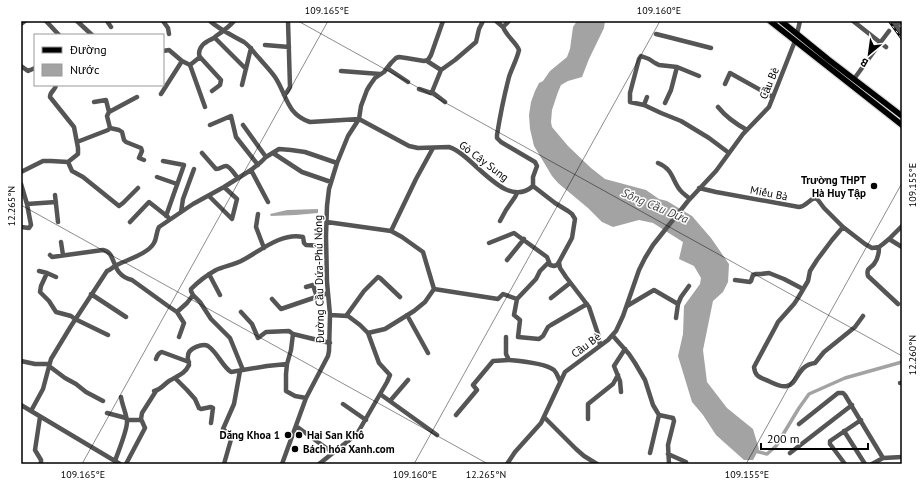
<svg xmlns="http://www.w3.org/2000/svg" width="923" height="485" font-family="'PT Sans',sans-serif">
	<style>
		.water { fill: #a3a3a3 }
		.lines { fill: none; stroke-linecap: round; stroke-linejoin: round }
		.canal { stroke: #a3a3a3; stroke-width: 3.5 }
		.major-casing { stroke: #dbdbdb; stroke-width: 8 }
		.minor { stroke: #555; stroke-width: 4.5 }
		.major { stroke: #000; stroke-width: 5.5 }
		.rail-casing { stroke: #000; stroke-width: 2.5 }
		.rail { stroke: #fff; stroke-width: 1; stroke-dasharray: 3; stroke-linecap: butt }
		.ticks { fill: none; stroke: #000; stroke-width: 1; stroke-opacity: 0.45 }
		.poi-dot { fill: #000; stroke: #fff; stroke-width: 1.5 }
		.labels { text-anchor: middle; stroke-width: 3; stroke-linejoin: round; paint-order: stroke }
		.street-label { font-size: 11px; fill: #000; stroke: #fff }
		.poi-label { font-size: 11px; font-weight: bold; fill: #000; stroke: #fff; text-anchor: end }
		.water-label { font-size: 12px; font-style: italic; fill: #444; stroke: #fff }
		.neatline { fill: none; stroke: #000; stroke-width: 1.5 }
		.ticks-label { font-size: 10px; text-anchor: middle; fill: #000 }
	</style>
	<rect width="100%" height="100%" fill="#fff"/>
	<path class="water" d="M577 21H605L604 28 589 59 582 77 568 81 561 85 558 92 552 110 551 122 552 127 568 146 591 168 605 179 646 190 659 199 667 201 692 216 711 238 729 264 728 282 723 292 713 301 703 350 707 382 727 408 753 429 759 449 753 460H744L716 435 703 415 692 402 678 356 683 334 684 306 700 284 701 278 694 266 679 259 683 242 653 223 639 220 613 227 602 222 588 208 558 183 552 176 534 146 530 129 529 115 531 102 535 91 539 83 543 81 550 71 567 57 570 49 573 27Z
		M318 209V213L296 215 271 216 270 214 287 210Z"/>
	<g class="lines">
		<path class="canal" d="M755 451 767 454 776 446 799 408 809 394 845 378 902 362"/>
		<g class="major-casing">
			<path id="major" d="M770 21 902 125
				M781 21 829 60 902 116"/>
		</g>
		<path class="minor" d="M46 21 59 35
			M77 21 92 35
			M107 21 111 27
			M163 21 168 28 169 34
			M210 21C220 30 232 35 244 42 250 46 254 53 259 58 264 64 270 70 275 77 287 95 286 114 310 122L359 119 409 146 418 148 449 147C473 154 505 211 533 186L555 203 568 211 572 214 575 219 572 238 559 262 560 268 566 277 589 307 598 334 600 345
			M496 21 503 27
			M509 21 503 27C507 37 516 42 519 50 517 59 512 68 509 77 504 96 500 116 497 135V138L501 142 535 162 537 166 533 177V186
			M853 21 886 47
			M893 21 902 33
			M21 24 25 21
			M897 26 899 22 902 21
			M656 34 668 37 711 48
			M797 34 800 21
			M215 38 246 69
			M265 45 289 47
			M163 51 169 50 182 61
			M427 61 441 70 455 60 476 42 479 29 483 21
			M190 65 205 107
			M21 66 28 71 35 68
			M387 68 408 82
			M341 71 380 74
			M699 76 677 67 659 65 655 63 649 59 641 56 639 59 630 93V102L644 105 661 113 681 121 709 138 729 153
			M854 79 880 43 889 31
			M725 84 730 73 773 97
			M242 85 251 48
			M419 89 431 93 432 92 445 102
			M212 91 220 85 221 80 200 57C197 51 202 44 208 41 211 39 214 39 216 36 222 32 229 27 234 21
			M432 92 441 70
			M161 94 182 61 190 65 200 57
			M284 95 287 92 290 87 288 21
			M94 102 106 100 109 112
			M665 103 671 90 677 67
			M644 105 647 97
			M718 107C726 117 736 124 747 130
			M210 125 231 116 236 137 258 165
			M243 125 266 157
			M110 128 107 116 109 112 137 97
			M77 142 108 130 110 128 119 130 122 132 124 140 126 142 141 148 142 151 139 158 144 160
			M202 153 216 169C221 169 222 166 226 166 230 166 235 175 238 178
			M273 153 302 172 331 182
			M163 161 184 165 166 216
			M68 162 72 171 83 177 119 206 123 203 138 188
			M658 163C673 169 672 180 680 190 683 194 687 196 690 199
			M251 170 268 202
			M21 172 43 161H51L68 162 78 154V148L74 127 50 97C50 91 56 90 56 85
			M157 177 177 184
			M21 184 27 204 31 225 29 228 21 227
			M699 188 716 192 799 207C807 206 808 200 815 198L818 200 824 208 843 227 865 244 872 248 879 247 883 244 889 239 902 226
			M55 195 58 222
			M209 196 232 219 237 199 224 187
			M27 204 56 202
			M181 212 183 199 194 169
			M258 214 256 227 264 248
			M500 221 506 210 515 197 517 193
			M130 222 149 202 168 217
			M327 222 391 231 402 237 423 252 434 289 425 302 414 311 385 329 368 333
			M843 227 832 240 817 260 810 271 808 281 798 298 794 304 778 322 776 326 754 367C755 376 759 377 766 380 772 382 780 388 787 386 798 384 797 365 815 363L824 352 855 327 863 316
			M391 231 416 179 433 148
			M889 239 902 247
			M61 242 63 255
			M489 243 514 233 547 257 549 262
			M879 247C879 253 878 259 874 264 870 269 866 268 868 276L898 304
			M50 255 52 257 103 250C118 253 109 274 132 280L168 306 177 312 187 303 193 295 191 291V289C198 282 207 275 216 270 225 266 234 265 243 260 260 251 282 232 303 237L304 243 306 245 326 246
			M507 260 524 239
			M39 271 47 273 41 286 40 292 49 301 56 312 71 316 75 319 108 335
			M47 273 56 277
			M209 274 220 295
			M735 280 750 282 751 281 753 275 756 274H761L769 273 784 279 803 289
			M306 287 313 285 317 297
			M434 289 498 299 503 294 517 299 536 279 540 271 549 262 550 265 554 266 557 265 559 262
			M91 294 126 317
			M193 295 200 302 211 319 230 338 243 370
			M551 298 570 283
			M272 299 281 309 328 293
			M517 299 514 315 520 320 518 337 539 339 543 336 548 327 551 325 587 304
			M627 306 654 290 678 304 681 297 689 286
			M177 312 184 323 179 337
			M241 312 252 324 258 338 266 332 289 331 293 334 330 343
			M407 315 428 353
			M346 316 364 291 378 277 380 278 400 297
			M676 318 678 304
			M613 336 629 354 635 363 645 380 653 405 659 415 650 453
			M506 337V354L509 360C521 361 545 363 554 370 557 373 558 377 560 381
			M156 359C157 356 158 353 162 352L189 362
			M21 361 35 364H49
			M287 364 291 350 293 334
			M49 366 65 378 76 384 86 392 103 401
			M175 378 187 390 195 399 199 408 201 409 211 407 213 408 211 423
			M900 383H902
			M154 391C161 390 164 384 169 381 177 376 185 374 189 365 189 362 187 358 188 356 188 348 203 343 208 346 218 353 222 366 231 372L267 366 287 364 286 374V391L295 396 306 398
			M621 392 620 381 614 366 625 349
			M380 394 437 435
			M390 401 408 380
			M343 404 366 420
			M21 405 120 464
			M31 411 43 389 51 359 71 326 107 271C110 270 113 267 115 266 126 260 148 254 154 243 157 238 156 232 159 227L193 204 224 187 251 170 261 162 266 157 279 149 291 150 305 152 337 163
			M107 413 126 418
			M456 415 477 390 473 385 493 361 509 360
			M659 415 673 418 674 421 668 445 669 464
			M40 417 35 450 41 460V464
			M544 417 576 449 584 456 597 464
			M588 419V404L613 384 618 375
			M127 420H141
			M799 424 838 393H843L845 395 883 458
			M296 426 333 453
			M844 431 865 464
			M790 453 852 405
			M668 454 686 462
			M115 461C118 452 127 431 127 422 127 415 122 405 121 397
			M126 464 145 428 141 419 142 413 156 391
			M224 464 232 436 223 429 234 404 240 371
			M282 464 306 398 328 356 329 351 330 315 327 282 326 236 327 206 329 189 337 163 348 136 359 119 361 106 367 90 370 85 375 78 384 72 391 63 396 58 399 57 406 58 424 61 428 60 431 55 443 21
			M319 464 357 434 387 382 390 375 379 363 368 333 360 325 348 316 330 315
			M507 464 515 452 541 423 565 372 608 340 616 331 623 316 639 270 645 258 653 245 688 201 716 171 743 134 769 107 795 41
			M845 464 830 444V441L861 420
			M872 464 883 458 902 457"/>
		<use href="#major" class="major"/>
		<g class="rail-casing">
			<path id="rail" d="M889 21 902 39"/>
		</g>
		<use href="#rail" class="rail"/>
	</g>
	<path class="ticks" d="M298 21 902 356M21 205 488 464M82 464 328 21M414 464 660 21M746 464 902 183"/>
	<g class="poi-dot">
		<circle cx="874" cy="186" r="4"/>
		<circle cx="288" cy="435" r="4"/>
		<circle cx="299" cy="435" r="4"/>
		<circle cx="295" cy="449" r="4"/>
	</g>
	<g class="labels">
		<g class="street-label">
			<text transform="translate(769 83) rotate(-67)" y="4">Cầu Bè</text>
			<text transform="translate(484 161) rotate(37)" y="4">Gò Cây Sung</text>
			<text transform="translate(769 193) rotate(11)" y="4">Miếu Bà</text>
			<text transform="translate(319 279) rotate(-91)" y="4">Đường Cầu Dứa-Phú Nông</text>
			<text transform="translate(586 345) rotate(-37)" y="4">Cầu Bè</text>
		</g>
		<g class="poi-label">
			<text x="866" y="184">Trường THPT<tspan x="866" dy="13">Hà Huy Tập</tspan></text>
			<text x="280" y="439">Dăng Khoa 1</text>
			<text x="307" y="439" text-anchor="start">Hai San Khô</text>
			<text x="303" y="453" text-anchor="start">Bách hóa Xanh.com</text>
		</g>
		<g class="water-label">
			<text transform="translate(655 206) rotate(23)" y="4">Sông Cầu Dứa</text>
		</g>
	</g>
	<rect width="923" height="485" fill="none" stroke="#ffffff" stroke-width="44"/>
	<rect x="34" y="34" width="130" height="52" fill="#ffffff" stroke="#999999"/>
	<rect x="42" y="47" width="20" height="6" fill="#000000" stroke="#999999"/>
	<text x="70" y="54" font-size="12" fill="#000000">Đường</text>
	<rect x="42" y="64" width="20" height="12" fill="#a3a3a3" stroke="#999999"/>
	<text x="70" y="74" font-size="12" fill="#000000">Nước</text>
	<g transform="translate(869 54) rotate(209)" stroke="#ffffff" stroke-width="3" paint-order="stroke">
	<path d="M0-3L7 15L0 10L-7 15Z" fill="#000000"/>
	<text y="-6" font-size="11" font-weight="bold" text-anchor="middle" fill="#000000">B</text>
	</g>
	<path d="M761 443v6h107v-6" fill="none" stroke="#000000" stroke-width="2"/>
	<text x="767" y="443" font-size="12" fill="#000000" stroke="#ffffff" stroke-width="3" paint-order="stroke">200 m</text>
	<rect x="22" y="22" width="879" height="441" class="neatline"/>
	<g class="ticks-label">
		<text x="327" y="14">109.165°E</text>
		<text x="659" y="14">109.160°E</text>
		<text transform="translate(912 185) rotate(-90)" y="4">109.155°E</text>
		<text transform="translate(11 206) rotate(-90)" y="4">12.265°N</text>
		<text transform="translate(912 355) rotate(-90)" y="4">12.260°N</text>
		<text x="83" y="478">109.165°E</text>
		<text x="415" y="478">109.160°E</text>
		<text x="486" y="478">12.265°N</text>
		<text x="747" y="478">109.155°E</text>
	</g>
</svg>
